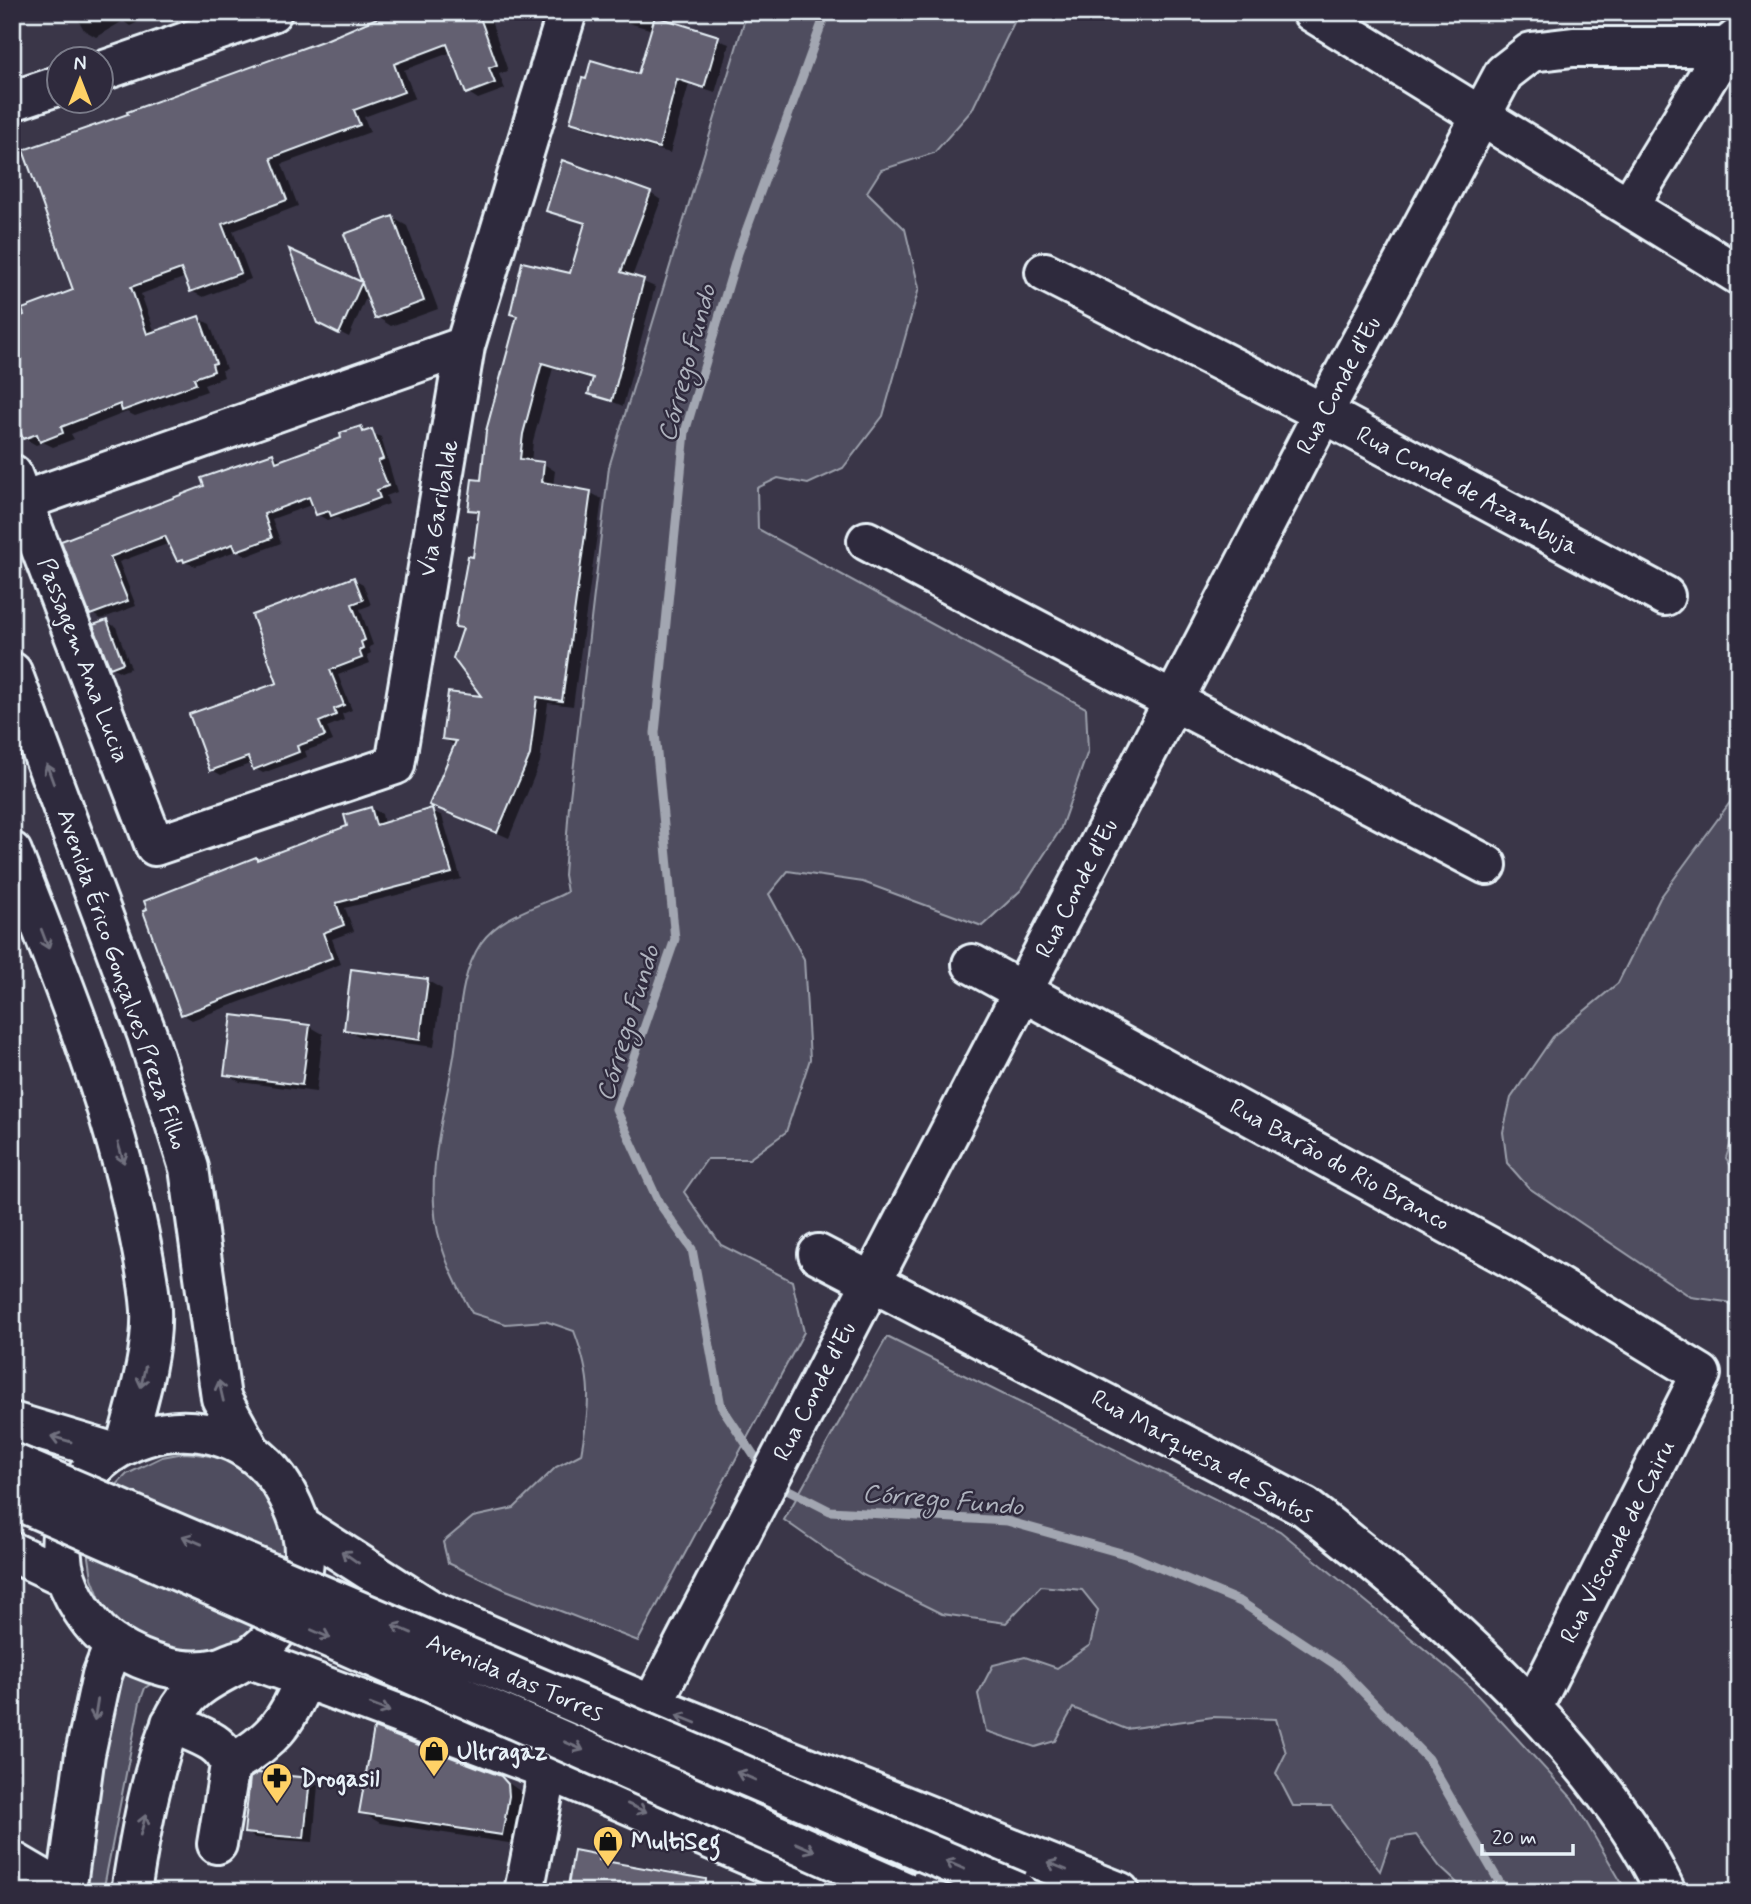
<svg xmlns="http://www.w3.org/2000/svg" width="1751" height="1904" font-family="Mynerve,sans-serif">
	<style>
		.green { fill: #504e5f; stroke: #9ca0ac; stroke-width: 2 }
		.shadow { fill: #0007 }
		.lines { fill: none; stroke-linecap: round; stroke-linejoin: round }
		.stream { stroke: #a2a6b1; stroke-width: 9 }
		.building { fill: #636171; stroke: #e8f1f8; stroke-width: 2 }
		.minor-casing { stroke: #e8f1f8; stroke-width: 44 }
		.major-casing { stroke: #e8f1f8; stroke-width: 44 }
		.minor { stroke: #2f2a3d; stroke-width: 38 }
		.major { stroke: #2f2a3d; stroke-width: 38 }
		.major-bridge-casing { stroke: #e8f1f8; stroke-width: 44; stroke-linecap: butt }
		.major-bridge { stroke: #2f2a3d; stroke-width: 38 }
		.oneway { stroke: #70707e }
		.labels { text-anchor: middle; stroke-width: 5; stroke-linejoin: round; paint-order: stroke }
		.street-label { font-size: 24px; fill: #e8f1f8; stroke: #2f2a3d }
		.poi-label { font-size: 24px; font-weight: bold; fill: #e8f1f8; stroke: #2f2a3d; text-anchor: start }
		.water-label { font-size: 26px; font-style: italic; fill: #aeb2bd; stroke: #2f2a3d }
	</style>
	<rect width="100%" height="100%" fill="#3a3648"/>
	<filter id="ink" filterUnits="userSpaceOnUse"><feTurbulence type="fractalNoise" baseFrequency=".0143" numOctaves="2"/><feDisplacementMap in="SourceGraphic" scale="14" xChannelSelector="R" yChannelSelector="G"/><feConvolveMatrix kernelMatrix="1 2 1 2 8 2 1 2 1" color-interpolation-filters="sRGB"/></filter>
	<g filter="url(#ink)">
		<path class="green" d="M747 12H1019L972 110 934 153 881 170 867 192 905 229 919 288 883 416 843 468 808 484 778 478 757 488 758 529 1086 708 1088 751 1060 830 1021 890 982 926 863 882 788 871 769 894 804 959 810 1059 786 1132 749 1159H707L684 1192 721 1245 792 1281 804 1332 638 1641 506 1590 448 1563 443 1542 473 1517 514 1508 556 1467 581 1454C590 1402 593 1381 574 1331L545 1321 506 1324 472 1313C453 1279 436 1244 434 1204 431 1155 446 1104 454 1056 460 1019 459 976 481 943 502 914 537 908 567 892L564 875 569 806 609 467Z
			M1739 790V1117L1726 1158 1739 1178V1311L1726 1302 1691 1297 1529 1188 1507 1163 1503 1132 1511 1098 1553 1037 1618 983 1660 898Z
			M887 1337 1280 1531 1467 1684 1572 1798 1627 1892H1467L1440 1867 1416 1835 1391 1839 1380 1871 1331 1806H1293L1276 1773 1286 1753 1276 1719 1213 1717 1126 1729 1073 1708 1055 1741 1035 1747 986 1731 978 1694 993 1665 1025 1657 1057 1668 1090 1645 1098 1610 1082 1590 1041 1586 1006 1623 942 1614 861 1574 784 1520Z
			M184 1453C253 1457 257 1481 290 1535L277 1608 239 1646 192 1655 135 1639 113 1619 102 1604 92 1578 88 1550 107 1495 127 1474 162 1457Z
			M112 1665 154 1682 145 1688 140 1702 103 1892H76Z"/>
		<path class="shadow" d="M12 12H27L16 19Z
			M74 12H159L130 26 123 21 96 37 84 30Z
			M395 12H488L508 71 499 74 505 89 478 99 467 92 452 52 404 70 415 98 364 117 370 132 282 164 298 206 233 231 251 279 203 297 191 291 186 277 141 294 155 333 198 318 210 324 226 369 222 370 224 377 204 385 207 391 135 416 127 412 71 434 74 439 53 447 43 442 36 445 24 438 75 291 72 137 379 22Z
			M673 12 670 22 729 44 715 93 689 84 670 153 583 128 572 121 640 76 653 30 618 20 607 12Z
			M650 193 661 200 632 277 655 287 623 406 591 393 595 380 553 368 533 441 531 463 544 464 555 471 553 486 591 493 602 499 573 706 548 703 540 762 509 838 431 804 456 746 444 739 485 699 464 630 457 626 474 559 480 515 470 509 483 482 518 317 512 313 571 276 587 225 548 210Z
			M393 218 407 226 438 309 391 326 377 317 368 293 349 337 325 325 361 284 365 286Z
			M361 428 381 437 397 492 386 496 389 504 342 521 336 517 327 520 317 514 314 504 272 519 281 543 247 556 238 550 196 566 178 560 170 543 119 562 136 606 101 619 91 613 63 542 206 487 273 455 283 461 343 439Z
			M354 579 363 584 371 605 360 609 373 645 369 647 371 653 367 655 370 663 338 675 352 710 342 714 344 720 327 727 333 741 305 751 307 757 263 773 254 768 252 763 221 775 212 770Z
			M107 622 116 627 131 668 121 672 111 667Z
			M371 808 382 814 384 824 431 810 442 816 461 879 345 908 354 931 332 939 341 964 192 1020 182 1014 256 859 259 861 349 827Z
			M428 981 442 989 434 1047 360 1037 346 1029Z
			M309 1026 323 1034 316 1092 240 1082 226 1074Z
			M500 1777 527 1796 521 1845 380 1823 361 1812Z
			M309 1779 318 1785 313 1842 255 1838 246 1832Z"/>
		<g class="lines">
			<path class="stream" d="M763 1469 721 1406 692 1249 659 1203 616 1109 675 939 655 733 685 432 738 253 826 12
				M777 1484 830 1511 1007 1521 1132 1556 1241 1602 1339 1667 1428 1759 1505 1892"/>
		</g>
		<path class="building" d="M391 12H478L497 65 489 68 495 83 466 94 447 44 394 64 404 92 354 110 360 125 271 158 287 200 222 224 241 273 190 292 181 269 131 287 147 334 199 316 216 363 212 364 214 371 194 378 196 384 122 411 120 404 61 427 63 433 40 442 37 434 23 439 12 412V320L24 315 22 309 73 290 23 150 128 114 127 112 328 39Z
			M655 16 719 36 704 88 677 79 659 148 570 122 582 78 586 79 591 60 638 74Z
			M562 160 651 192 621 272 644 279 612 401 588 394 593 378 542 363 523 434 520 459 544 462 542 482 591 491 562 701 537 697 530 755 497 833 429 805 456 741 442 739 448 692 481 696 453 658 463 628 455 627 468 556 473 557 479 511 468 510 472 479 481 480 486 431 517 316 510 314 522 262 570 273 585 223 546 211Z
			M393 216 424 301 375 319 344 234Z
			M289 249 362 282 339 334 317 323Z
			M361 426 363 432 372 429 383 459 378 461 388 486 377 490 380 498 331 516 329 511 316 515 309 497 264 514 272 538 236 551 233 544 184 562 183 559 177 561 165 536 110 557 128 601 90 615 61 541 204 486 201 478 273 453 276 462 341 438 340 433Z
			M354 577 363 600 352 604 365 640 361 642 363 648 359 650 362 658 330 670 344 705 334 709 336 715 319 722 325 736 297 746 299 752 253 770 248 757 210 771 189 714 277 683 252 615Z
			M107 620 123 663 110 668 93 625Z
			M371 807 376 825 432 808 452 873 336 903 344 925 323 933 332 958 181 1015 143 911 147 909 144 901 256 857 257 860 347 826 344 815Z
			M351 969 428 979 420 1040 344 1030Z
			M232 1015 310 1025 302 1085 224 1075Z
			M374 1728 501 1776 508 1784 509 1796 502 1835 359 1813Z
			M258 1773 310 1778 304 1838 244 1833 250 1778Z
			M574 1850 600 1855 599 1860 706 1879 705 1892H567Z"/>
		<g class="lines">
			<g class="minor-casing">
				<path id="minor" d="M1312 12 1739 275
					M102 71 272 12
					M12 101 60 85
					M1637 193 1726 47 1739 37
					M1045 272 1323 413 1665 596
					M12 474 155 846 395 765 465 346 567 12
					M23 501 465 346
					M867 541 1487 865
					M972 964 1514 1260 1701 1374 1532 1709
					M818 1254 1305 1507C1429 1603 1598 1749 1666 1892
					M652 1705 1323 413 1504 73 1531 52 1573 47H1726
					M171 1723C194 1734 222 1739 230 1765L217 1844
					M230 1765C271 1741 287 1724 304 1679
					M12 1861 65 1892
					M524 1892 548 1770"/>
			</g>
			<g class="major-casing">
				<path id="major" d="M12 672 147 1034 189 1168 221 1398 251 1452
					M12 852C59 973 109 1093 136 1220 142 1249 149 1280 151 1310 153 1354 137 1403 126 1445
					M12 1422 112 1452
					M300 1526 431 1610 652 1705 1120 1892
					M12 1552 65 1577
					M66 1892 85 1754 102 1675 114 1644
					M131 1892C138 1846 156 1737 184 1702 199 1682 224 1673 245 1660 280 1637 303 1599 304 1557 305 1535 298 1515 288 1496 227 1377 43 1434 63 1566 68 1593 92 1631 115 1645 145 1664 183 1676 218 1668 227 1665 239 1658 248 1659 258 1661 269 1666 279 1669L548 1770 834 1892"/>
			</g>
			<use href="#minor" class="minor"/>
			<use href="#major" class="major"/>
			<g class="major-bridge-casing">
				<path id="major-bridge" d="M12 1463 1018 1892
					M12 1498 906 1892"/>
			</g>
			<use href="#major-bridge" class="major-bridge"/>
		</g>
		<defs><path id="oneway-shaft" d="M-6 0H5M1.5-3L5.5 0L1.5 3" fill="none" stroke-width="1.6" stroke-linecap="round" stroke-linejoin="round" transform="scale(1.75)"/></defs>
		<g class="oneway">
			<use href="#oneway-shaft" transform="translate(50 774) rotate(-110)"/>
			<use href="#oneway-shaft" transform="translate(45 939) rotate(69)"/>
			<use href="#oneway-shaft" transform="translate(121 1153) rotate(73)"/>
			<use href="#oneway-shaft" transform="translate(143 1377) rotate(102)"/>
			<use href="#oneway-shaft" transform="translate(221 1391) rotate(-103)"/>
			<use href="#oneway-shaft" transform="translate(61 1439) rotate(-164)"/>
			<use href="#oneway-shaft" transform="translate(192 1540) rotate(-157)"/>
			<use href="#oneway-shaft" transform="translate(350 1557) rotate(-145)"/>
			<use href="#oneway-shaft" transform="translate(402 1629) rotate(-157)"/>
			<use href="#oneway-shaft" transform="translate(321 1634) rotate(24)"/>
			<use href="#oneway-shaft" transform="translate(380 1708) rotate(21)"/>
			<use href="#oneway-shaft" transform="translate(96 1710) rotate(99)"/>
			<use href="#oneway-shaft" transform="translate(686 1719) rotate(-158)"/>
			<use href="#oneway-shaft" transform="translate(574 1746) rotate(24)"/>
			<use href="#oneway-shaft" transform="translate(746 1776) rotate(-157)"/>
			<use href="#oneway-shaft" transform="translate(637 1808) rotate(23)"/>
			<use href="#oneway-shaft" transform="translate(143 1825) rotate(-75)"/>
			<use href="#oneway-shaft" transform="translate(805 1847) rotate(24)"/>
			<use href="#oneway-shaft" transform="translate(955 1865) rotate(-157)"/>
			<use href="#oneway-shaft" transform="translate(1057 1866) rotate(-158)"/>
		</g>
	</g>
	<defs>
		<g id="shop-pin" transform="scale(1.575)"><path d="M0 17L-7.5 6A9.5 9.5 0 1 1 7.5 6Z" fill="#ffd166" stroke="#2f2a3d"/><path d="M-5-2.5h2.3a2.7 3.5 0 0 1 5.4 0H5L5.5 6h-11ZM-1.5-2.5h3a1.5 2.3 0 0 0-3 0Z" fill="#111"/></g>
		<g id="pharmacy-pin" transform="scale(1.575)"><path d="M0 17L-7.5 6A9.5 9.5 0 1 1 7.5 6Z" fill="#ffd166" stroke="#2f2a3d"/><path d="M-2-6h4v4h4v4h-4v4h-4v-4h-4v-4h4Z" fill="#111"/></g>
	</defs>
	<g fill-rule="evenodd">
		<use href="#shop-pin" x="434" y="1751"/>
		<use href="#pharmacy-pin" x="277" y="1778"/>
		<use href="#shop-pin" x="608" y="1841"/>
	</g>
	<g class="labels">
		<g class="street-label">
			<text transform="translate(1338 385) rotate(-62)" y="8">Rua Conde d'Eu</text>
			<text transform="translate(1468 490) rotate(28)" y="8">Rua Conde de Azambuja</text>
			<text transform="translate(438 508) rotate(-80)" y="8">Via Garibalde</text>
			<text transform="translate(84 660) rotate(69)" y="8">Passagem Ana Lucia</text>
			<text transform="translate(1076 888) rotate(-63)" y="8">Rua Conde d'Eu</text>
			<text transform="translate(123 979) rotate(71)" y="8">Avenida Érico Gonçalves Preza Filho</text>
			<text transform="translate(1340 1164) rotate(29)" y="8">Rua Barão do Rio Branco</text>
			<text transform="translate(814 1391) rotate(-63)" y="8">Rua Conde d'Eu</text>
			<text transform="translate(1203 1456) rotate(29)" y="8">Rua Marquesa de Santos</text>
			<text transform="translate(1617 1541) rotate(-63)" y="8">Rua Visconde de Cairu</text>
			<text transform="translate(515 1677) rotate(23)" y="8">Avenida das Torres</text>
		</g>
		<g class="poi-label">
			<text x="457" y="1759">Ultragaz</text>
			<text x="300" y="1786">Drogasil</text>
			<text x="631" y="1849">MultiSeg</text>
		</g>
		<g class="water-label">
			<text transform="translate(686 363) rotate(-75)" y="9">Córrego Fundo</text>
			<text transform="translate(627 1023) rotate(-73)" y="9">Córrego Fundo</text>
			<text transform="translate(943 1499) rotate(5)" y="9">Córrego Fundo</text>
		</g>
	</g>
	<rect width="1751" height="1904" fill="none" stroke="#2f2a3d" stroke-width="42"/>
	<rect x="21" y="21" width="1709" height="1862" fill="none" stroke="#e8f1f8" stroke-width="2.5" filter="url(#ink)"/>
	<g transform="translate(80 80)"><circle r="33" fill="#2f2a3d" stroke="#797a88" stroke-width="2"/>
	<path d="M0-5L12 26L0 18L-12 26Z" fill="#ffd166"/>
	<text y="-10" font-size="19" font-weight="bold" text-anchor="middle" fill="#e8f1f8">N</text>
	</g>
	<path d="M1482 1844v10h91v-10" fill="none" stroke="#e8f1f8" stroke-width="3.5"/>
	<text x="1492" y="1844" font-size="21" fill="#e8f1f8" stroke="#2f2a3d" stroke-width="5" paint-order="stroke">20 m</text>
</svg>
